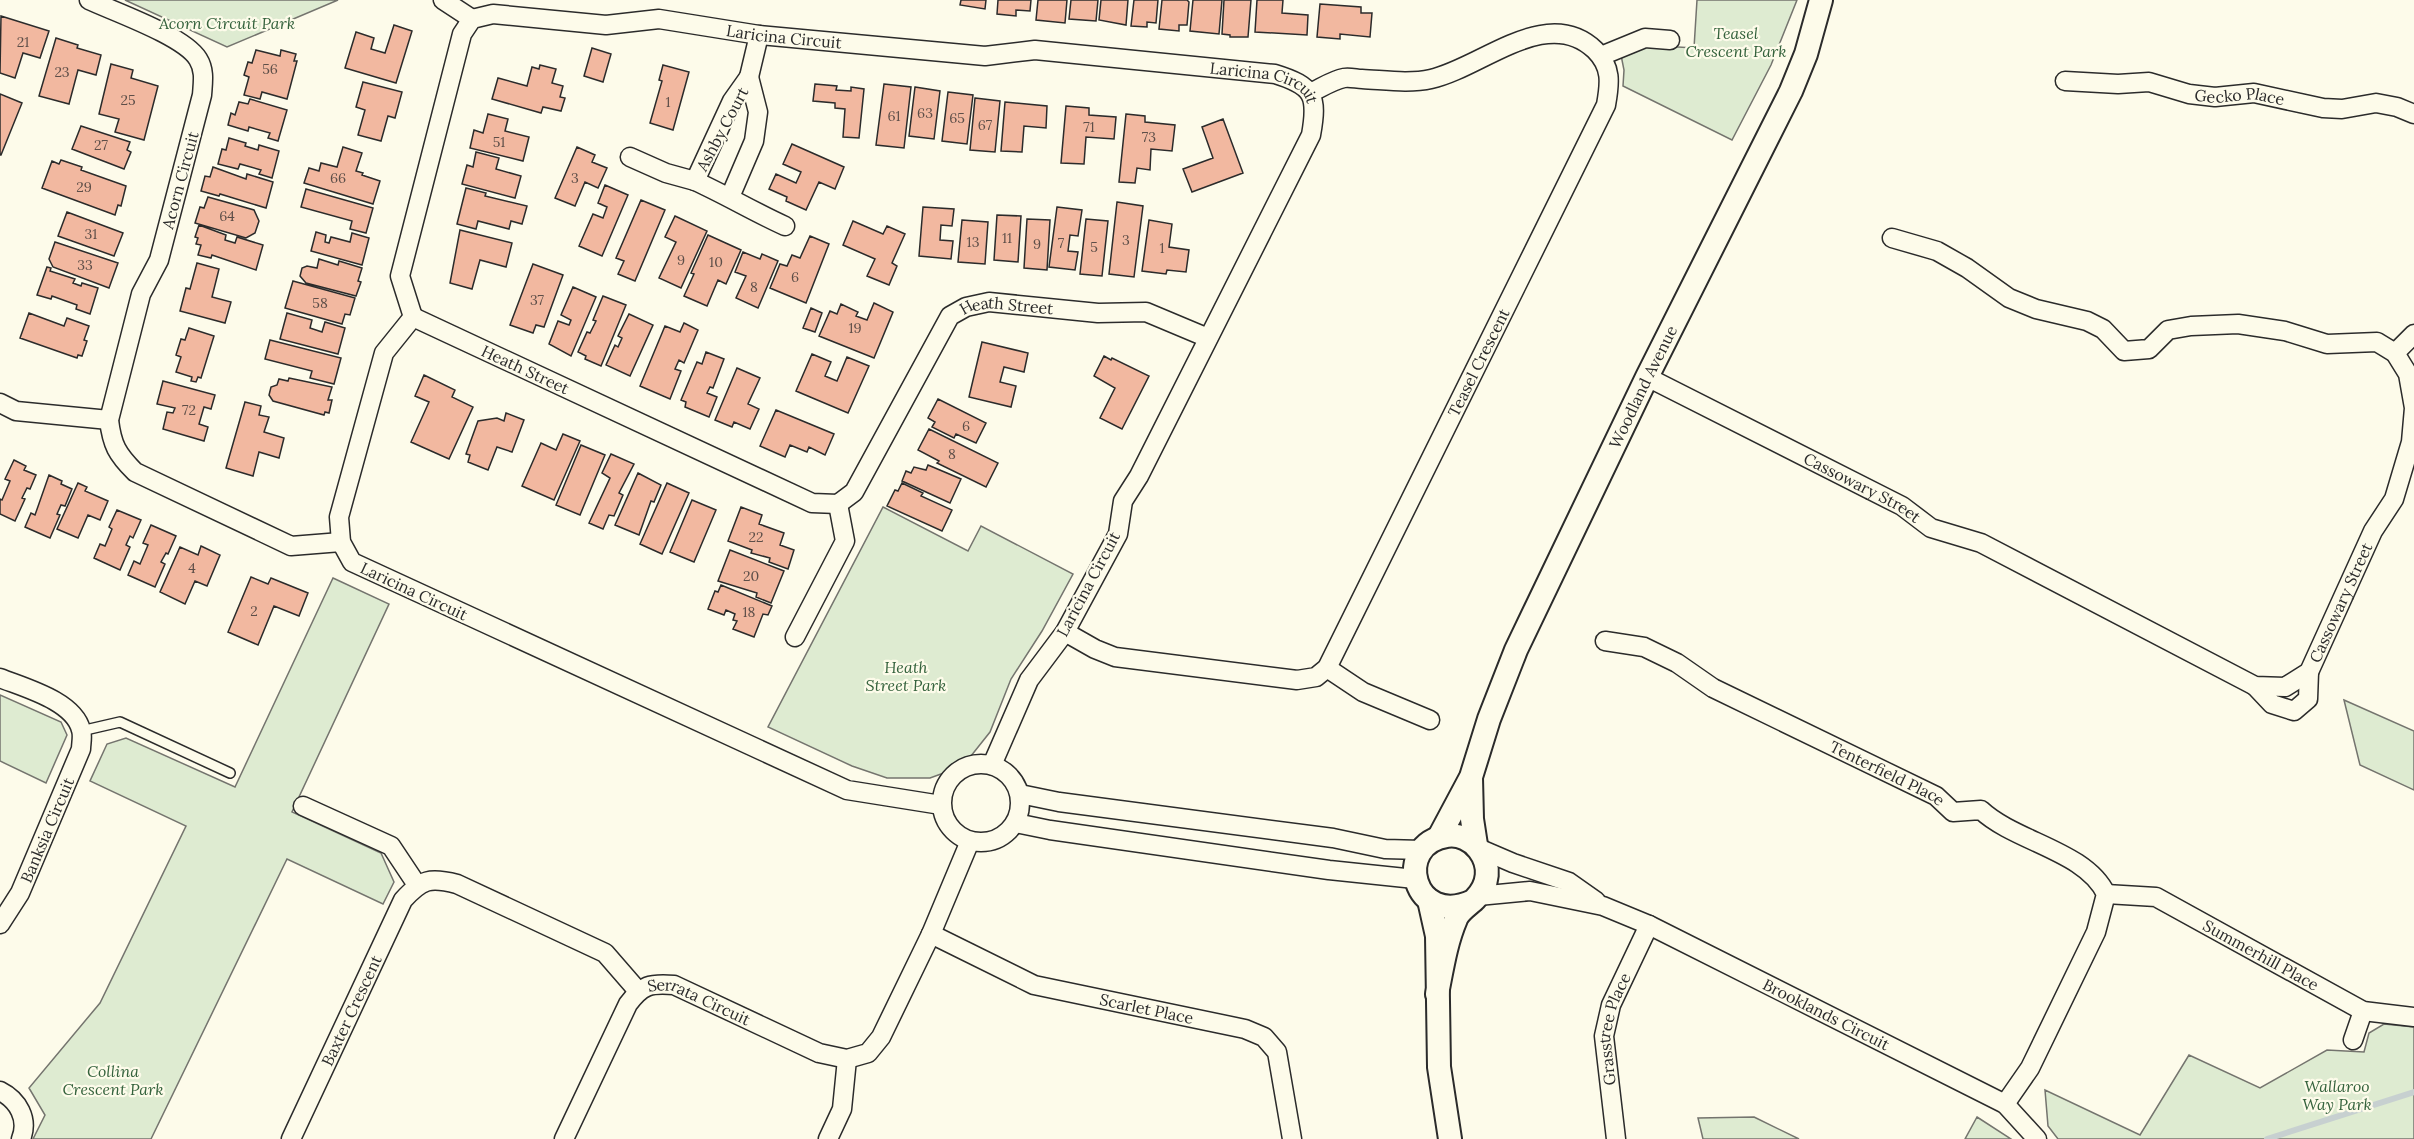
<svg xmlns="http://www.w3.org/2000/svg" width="2414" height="1139" font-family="Lora,serif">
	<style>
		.green { fill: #deebd1; stroke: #74746e; stroke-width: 1.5 }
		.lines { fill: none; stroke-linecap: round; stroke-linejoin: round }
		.stream { stroke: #c7d0d0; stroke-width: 6 }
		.building { fill: #f2b8a0; stroke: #2b2b2b; stroke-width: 1.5 }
		.service-casing { stroke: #2b2b2b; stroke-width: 12 }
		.minor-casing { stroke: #2b2b2b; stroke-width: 21 }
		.tertiary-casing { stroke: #2b2b2b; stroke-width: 26 }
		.service { stroke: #fdfbea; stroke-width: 9 }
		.minor { stroke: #fdfbea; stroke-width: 18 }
		.tertiary { stroke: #fdfbea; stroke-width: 22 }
		.labels { text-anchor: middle; stroke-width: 4.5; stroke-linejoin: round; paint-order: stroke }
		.number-label { font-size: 14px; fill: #5d4e48 }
		.park-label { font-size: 16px; font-style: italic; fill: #34623c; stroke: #fdfbea }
		.street-label { font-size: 16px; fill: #2b2b2b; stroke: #fdfbea }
	</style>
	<rect width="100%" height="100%" fill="#fdfbea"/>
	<path class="green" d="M125 0H338L227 47Z
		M1697 0H1797L1771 65 1732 140 1623 86 1624 70 1620 50 1645 45 1694 48Z
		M883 507 968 551 981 526 1073 574 1042 631 1011 679 990 732 963 766 930 778H887L852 766 768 727Z
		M333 578 389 604 292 812 381 853 394 882 383 904 287 859 151 1139H33L45 1115 29 1088 100 1003 186 826 90 781 107 744 126 738 235 787Z
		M0 695 61 722 67 735 46 783 0 761Z
		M2344 700 2414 731V790L2360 765Z
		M2384 1024 2414 1027V1139H2058L2048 1126 2045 1090 2140 1135 2189 1055 2260 1088 2327 1050 2364 1052 2369 1033Z
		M1754 1117 1799 1139H1703L1698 1118Z
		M1977 1117 2011 1139H1965Z"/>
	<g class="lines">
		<path class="stream" d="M2267 1139 2414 1092"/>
	</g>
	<path class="building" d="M961 0H986L985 9 960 5Z
		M998 0H1031L1030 11 1016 10V16L997 14Z
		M1038 0H1067L1065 23 1036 20Z
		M1071 0H1098L1096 21 1069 19Z
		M1101 0H1128L1126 25 1099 20Z
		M1134 0H1158L1156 23 1147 22V27L1131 26Z
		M1162 0H1187L1189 2 1187 25H1179V31L1159 29Z
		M1193 0H1222L1219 34 1190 31Z
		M1224 0H1251L1248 37H1230V35L1222 34Z
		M1257 0H1283L1282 13 1308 15 1307 35 1255 32Z
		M1320 4 1361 7V13H1372L1370 37 1340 34V39L1317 37Z
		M1 16 49 31 40 58 23 53 15 78 0 73Z
		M394 25 412 31 396 83 345 68 356 32 374 38 371 49 385 53Z
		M56 38 78 45 77 48 101 55 96 75 78 70 69 104 39 96Z
		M592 48 611 54 603 82 584 76Z
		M256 50 280 56 281 50 296 54 294 61H297L287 99 262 92 260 99 244 95 249 77 244 75 248 62 252 63Z
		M111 64 133 70 131 78 158 86 144 140 115 132 119 119 99 114Z
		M540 65 556 69 552 83 563 86 560 97 565 98 561 111 543 107 541 113 492 99 498 78 527 86 532 67 539 69Z
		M663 65 689 72 673 130 650 123 662 81 659 80Z
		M363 82 402 92 395 118 388 116 381 141 358 135 365 110 356 107Z
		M815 84 837 86 836 90 851 91V87L864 89 859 138 843 137 845 109 835 108V103L813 101Z
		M884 84 911 87 904 148 876 145Z
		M915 87 940 91 934 139 909 136Z
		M948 92 973 95 967 144 942 141Z
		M0 94 22 103 1 155H0Z
		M975 98 1000 101 995 152 970 150Z
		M250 99 287 110 278 141 268 138 270 133 249 127 248 131 228 125 231 113 235 115 239 102 248 104Z
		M1005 102 1047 106 1046 128 1024 126 1022 152 1001 151Z
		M1066 106 1089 108V115L1116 117 1114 139 1086 137 1084 164 1061 163Z
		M488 114 508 119 505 131 529 137 523 161 470 148 474 130 483 133Z
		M1126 114 1145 116V122L1175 125 1172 151 1151 149 1150 170 1137 168 1135 183 1119 182Z
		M1223 119 1243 173 1192 192 1183 169 1213 158 1202 127Z
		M81 126 130 142 127 150 131 152 124 169 72 149Z
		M229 138 246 143 245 146 258 150 259 145 279 151 272 178 259 174 261 170 240 164 238 169 218 164 222 149 226 150Z
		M792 144 844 167 835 189 819 182 806 210 786 201 787 197 769 189 776 174 796 183 801 172 783 164Z
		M343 147 362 153 356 171 363 173 362 175 380 181 373 204 304 183 309 168 319 171 321 163 337 167Z
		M577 147 595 155 592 162 607 168 598 188 585 182 575 206 555 198Z
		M476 152 499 158 496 169 521 176 515 198 462 184 467 165 473 167Z
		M61 160 82 167 81 170 126 186 121 206 118 205 115 215 42 188 52 161 59 164Z
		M213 167 246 179 247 174 273 182 266 208 220 194 219 196 201 191 205 176 210 177Z
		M605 185 628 195 602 256 579 246 593 214 603 218 607 207 598 203Z
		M466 188 486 193 485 196 527 206 522 224 511 221 509 229 478 221 476 229 457 224Z
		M306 189 373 208 366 233 350 229 352 221 301 207Z
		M208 197 254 210 259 221 255 233 246 238 195 223 200 207 204 208Z
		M641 200 665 210 635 281 618 274 624 261 616 258Z
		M1117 202 1143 206 1134 277 1109 274Z
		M923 207 954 209 952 226 941 225 940 240 953 241 951 259 919 256Z
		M1057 207 1082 210 1078 236 1070 235 1068 251 1078 252 1075 270 1049 267Z
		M67 212 123 233 114 256 58 236Z
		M997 215 1021 216 1018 262 994 260Z
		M675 216 707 231 681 288 659 278 676 242 665 237Z
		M1027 219 1050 220 1047 270 1024 268Z
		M1086 219 1108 221 1102 276 1080 274Z
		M962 220 988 222 985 264 958 262Z
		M1149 220 1172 224 1169 247 1189 250 1186 272 1167 270 1166 274 1142 271Z
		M853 221 883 234 887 226 905 234 892 263 897 266 889 285 867 276 875 259 843 245Z
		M199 225 226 235 225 240 235 243 237 237 263 245 256 270 212 255 211 258 198 255 201 245 196 244 198 238 195 237Z
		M460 230 512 243 506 267 480 260 472 289 450 283Z
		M316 232 326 235 325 242 329 243 331 237 350 242 352 233 369 238 362 265 311 251Z
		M708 235 741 250 726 284 718 280 707 306 684 296 694 274 691 273Z
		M810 236 829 244 806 303 770 288 780 264 787 266 792 255 800 258Z
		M55 242 118 263 109 288 53 267 49 259Z
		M743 252 760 259 762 254 778 261 758 308 736 298 746 276 735 272Z
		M319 259 338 265 339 261 362 268 358 281 361 282 356 296 306 283 300 276 302 268 307 266 317 268Z
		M197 263 219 269 212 297 231 302 225 323 180 311 186 288 190 289Z
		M533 264 563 275 544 327 536 325 533 333 510 325Z
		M47 267 51 268 50 271 75 279 73 283 81 286 82 283 98 288 90 314 76 309 77 305 52 296 51 299 37 295Z
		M293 281 355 298 350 315 345 314 342 324 285 308Z
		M573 287 596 297 571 356 549 344 558 321 569 325 571 320 561 315Z
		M603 296 626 305 601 366 585 359 586 356 578 352 587 332 590 333 596 321 593 320Z
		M874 303 893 312 874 358 819 336 830 311 837 314 841 304 858 312 856 316 867 320Z
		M811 308 822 313 815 332 803 328Z
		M29 313 64 326 67 318 89 326 84 340 87 341 82 356 78 355 77 358 20 338Z
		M287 313 312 320 310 328 322 332 325 322 345 328 338 354 280 339Z
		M629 314 653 325 630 376 606 365 615 345 618 347 622 338 618 336Z
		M684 323 698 330 684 363 679 360 675 369 681 371 670 399 640 386 665 326 680 332Z
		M189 328 214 336 201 378 198 377 196 382 191 381 192 377 176 372 181 357 176 355 181 339 185 340Z
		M270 340 341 358 334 384 310 378 312 371 265 359Z
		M982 342 1028 353 1024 372 1004 367 1000 382 1016 386 1011 407 969 397Z
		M706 352 724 359 713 388 710 387 707 393 717 397 709 417 685 407 686 402 681 400 697 362 702 364Z
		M812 354 831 362 825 376 837 381 847 357 869 366 848 413 796 391Z
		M1104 356 1111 360 1112 358 1149 376 1122 429 1100 418 1115 388 1094 376Z
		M737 368 760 378 748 404 759 409 750 429 734 422 732 427 715 420Z
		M424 375 455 390 452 397 473 407 449 459 411 442 429 402 415 396Z
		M289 378 332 387 328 400H332L329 413 325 412 324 415 273 401 269 395 271 387 277 385 279 379 288 381Z
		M163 381 215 395 211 409 204 407 199 424 208 427 204 441 163 429 167 412 173 413 175 408 157 404Z
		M938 399 986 423 976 443 956 434 954 438 932 427 935 422 928 418Z
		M245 402 261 406 259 415 269 417 264 432 284 438 279 458 259 452 253 476 226 468Z
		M776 410 834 434 825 455 809 447 807 452 790 445 785 457 760 446Z
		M506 413 524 420 512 452 497 447 488 470 468 462 470 455 466 454 478 421 497 418 504 421Z
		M929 429 998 463 986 487 937 463 939 461 918 450Z
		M563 434 580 441 554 500 522 486 541 443 556 450Z
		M581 445 605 455 580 515 556 505Z
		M611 454 634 464 619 493 623 495 614 516 609 515 603 529 589 523 610 478 602 473Z
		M14 460 26 466 24 470 36 475 30 489 27 488 22 498 25 499 15 521 0 514V499L2 500 10 481 5 479Z
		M928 465 961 479 950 503 902 481 906 471 911 473 914 467 926 470Z
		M638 473 661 485 654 502 651 501 639 535 615 525Z
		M49 475 62 481 61 484 72 489 65 506 61 505 57 514 60 515 50 538 25 527 31 513 35 515Z
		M78 483 87 487 85 491 108 501 100 520 88 515 78 538 57 529Z
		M667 483 689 493 662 554 640 544Z
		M902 483 923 493 921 496 952 510 942 531 887 506 895 490 898 491Z
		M692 500 716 510 694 562 670 552Z
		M741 507 762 515 759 524 784 533 780 545 794 550 788 569 769 562 770 558 751 553 752 550 728 541Z
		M117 510 141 520 133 538 130 536 126 545 130 547 120 570 94 558 100 544 105 546 112 529 109 527Z
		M151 525 176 536 168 554 166 553 161 562 165 564 155 587 128 575 134 561 140 564 148 545 143 543Z
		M201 546 220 555 207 586 195 581 185 604 160 592 180 547 198 555Z
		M730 550 784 571 771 603 756 597 757 593 718 581Z
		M251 577 268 584 271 578 308 593 299 616 274 606 258 645 228 632Z
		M721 585 772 606 768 615 763 614 754 637 733 629 737 621 733 620 735 614 726 610 724 615 708 609 715 591 718 592Z"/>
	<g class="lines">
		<g class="service-casing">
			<path id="service" d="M81 731 120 722 230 773"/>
		</g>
		<g class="minor-casing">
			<g id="minor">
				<path d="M89 0C115 12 184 36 198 59 205 70 203 82 202 95L159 260 141 294 109 420C112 445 117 454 135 472L291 546 341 542"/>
				<path d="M443 0 472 19"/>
				<path d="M1601 56 1645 38 1670 40"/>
				<path d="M749 77 759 35"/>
				<path id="s1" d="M2065 81 2118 84 2149 82 2189 94 2215 97 2254 93 2323 108 2342 109 2376 103 2397 107 2414 114"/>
				<path d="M630 157 666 173 695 181"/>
				<path d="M730 197 754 141 758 112 749 77 732 101 695 181C726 195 754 212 785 226"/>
				<path id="s2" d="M413 317 812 503 838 504 854 492 950 316 966 307 989 302 1098 313 1146 312 1208 338"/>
				<path d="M2395 353 2414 334"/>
				<path id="s3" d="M1647 377 1902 506 1931 528 1981 543 2255 686 2285 687 2309 672 2373 531 2394 499 2411 442 2414 408 2408 374 2395 353 2377 342 2327 344 2285 331 2238 324 2191 326 2168 330 2149 349 2124 351 2103 329 2087 321 2036 309 2009 298 1967 268 1937 251 1892 238"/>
				<path d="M0 403 16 411 109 420"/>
				<path id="s4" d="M1065 632 1095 649 1115 657 1297 680 1316 677 1327 668 1606 105C1610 83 1612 67 1595 50 1547 4 1481 68 1431 79 1409 84 1384 80 1362 79 1357 79 1350 77 1344 78 1333 80 1321 88 1310 93"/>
				<path d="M795 637 845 541 838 504"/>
				<path id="s5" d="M1605 641 1644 647 1677 663 1713 688 1936 796 1953 812 1981 810C2015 842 2086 851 2106 894L2096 932 2030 1068 2005 1104"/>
				<path d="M1327 668 1363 692 1430 720"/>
				<path d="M0 678C25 688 74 701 81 730 83 736 81 744 81 749L20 893 0 924"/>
				<path d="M2255 686 2272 704 2294 711 2308 699 2309 672"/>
				<circle cx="981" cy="803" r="39"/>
				<path d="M1020 794 1059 802 1333 838 1385 849 1422 850"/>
				<path id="s6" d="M941 805 847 790 352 562 341 542 339 517 384 353 413 317 400 276 462 34 472 19 493 14 606 25 659 19 759 35 985 56 1035 50 1275 74C1314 86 1318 96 1311 135L1139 476 1123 501 1118 534 1065 632 1029 680 992 765"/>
				<path d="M303 806 391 846 417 885"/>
				<path d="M1016 823 1050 830 1329 870 1415 879"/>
				<path d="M1478 848 1513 863 1569 882 1596 901"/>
				<path id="s7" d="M2106 894 2156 897 2363 1011 2414 1017"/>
				<path id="s8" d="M1478 896 1530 891 1603 906 1649 925 2005 1104 2037 1139"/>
				<path id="s9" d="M931 934 1034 985 1245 1029 1264 1037 1277 1052 1292 1139"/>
				<path d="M2353 1040 2363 1011"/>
				<path d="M0 1091C18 1100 29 1119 21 1139"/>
				<path id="s10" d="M291 1139 403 900C422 879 430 877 457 884L605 953 638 991"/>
				<path id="s11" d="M564 1139 628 1004C642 985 650 983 674 985L819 1053 847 1059 868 1053 881 1037 931 934 970 841"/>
				<path d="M828 1139 842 1109 847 1059"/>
				<path id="s12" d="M1616 1139 1604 1036 1611 1005 1649 925"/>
			</g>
		</g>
		<g class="tertiary-casing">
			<g id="tertiary">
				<path d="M1471 778 1472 819 1476 845"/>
				<path id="s13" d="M1439 837 1471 777 1489 719 1516 650 1647 377 1791 91 1806 54 1821 0"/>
				<path d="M1429 900 1437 936 1439 1067 1450 1139"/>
				<path d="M1437 994C1442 969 1446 942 1456 919 1459 911 1469 905 1475 899 1489 885 1491 866 1479 850 1472 840 1459 834 1447 836 1392 844 1413 929 1473 901"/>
			</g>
		</g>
		<use href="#service" class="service"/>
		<use href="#minor" class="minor"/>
		<use href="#tertiary" class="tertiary"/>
	</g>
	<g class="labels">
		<g class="number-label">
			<text x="23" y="47">21</text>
			<text x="270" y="74">56</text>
			<text x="62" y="77">23</text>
			<text x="128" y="105">25</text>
			<text x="668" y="107">1</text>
			<text x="925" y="118">63</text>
			<text x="894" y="121">61</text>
			<text x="957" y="123">65</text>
			<text x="985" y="130">67</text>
			<text x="1089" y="132">71</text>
			<text x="1149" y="142">73</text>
			<text x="499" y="147">51</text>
			<text x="101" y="150">27</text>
			<text x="338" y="183">66</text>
			<text x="575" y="183">3</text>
			<text x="84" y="192">29</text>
			<text x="227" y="221">64</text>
			<text x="91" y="239">31</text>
			<text x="1007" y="243">11</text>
			<text x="1126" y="245">3</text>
			<text x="973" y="247">13</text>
			<text x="1061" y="248">7</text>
			<text x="1037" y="249">9</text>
			<text x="1094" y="252">5</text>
			<text x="1162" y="253">1</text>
			<text x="681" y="265">9</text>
			<text x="716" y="267">10</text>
			<text x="85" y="270">33</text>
			<text x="795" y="282">6</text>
			<text x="754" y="292">8</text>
			<text x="537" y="305">37</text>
			<text x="320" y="308">58</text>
			<text x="855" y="333">19</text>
			<text x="189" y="415">72</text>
			<text x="966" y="431">6</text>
			<text x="952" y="459">8</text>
			<text x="756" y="542">22</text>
			<text x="192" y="573">4</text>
			<text x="751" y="581">20</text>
			<text x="254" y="616">2</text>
			<text x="749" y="617">18</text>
		</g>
		<g class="park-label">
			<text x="227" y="29">Acorn Circuit Park</text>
			<text x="1736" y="39">Teasel<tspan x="1736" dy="18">Crescent Park</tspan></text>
			<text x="906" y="673">Heath<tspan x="906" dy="18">Street Park</tspan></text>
			<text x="113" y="1077">Collina<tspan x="113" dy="18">Crescent Park</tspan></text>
			<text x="2337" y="1092">Wallaroo<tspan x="2337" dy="18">Way Park</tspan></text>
		</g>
		<g class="street-label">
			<text dy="6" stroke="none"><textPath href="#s6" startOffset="1530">Laricina Circuit</textPath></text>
			<text dy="6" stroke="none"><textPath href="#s6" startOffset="2016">Laricina Circuit</textPath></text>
			<text dy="6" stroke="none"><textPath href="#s1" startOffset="177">Gecko Place</textPath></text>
			<text transform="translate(722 129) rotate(-62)" y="6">Ashby Court</text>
			<text transform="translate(180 180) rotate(-75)" y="6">Acorn Circuit</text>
			<text dy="6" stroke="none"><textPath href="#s2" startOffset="746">Heath Street</textPath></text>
			<text dy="6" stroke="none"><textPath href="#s4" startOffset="614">Teasel Crescent</textPath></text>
			<text dy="6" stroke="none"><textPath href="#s2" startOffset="124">Heath Street</textPath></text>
			<text dy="6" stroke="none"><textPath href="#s13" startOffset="495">Woodland Avenue</textPath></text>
			<text dy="6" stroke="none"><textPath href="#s3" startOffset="242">Cassowary Street</textPath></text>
			<text transform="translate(1088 584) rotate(-62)" y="6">Laricina Circuit</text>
			<text transform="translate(414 591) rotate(25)" y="6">Laricina Circuit</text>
			<text dy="6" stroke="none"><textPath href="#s3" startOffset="818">Cassowary Street</textPath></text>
			<text dy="6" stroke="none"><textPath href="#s5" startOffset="314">Tenterfield Place</textPath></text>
			<text transform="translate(47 830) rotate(-67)" y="6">Banksia Circuit</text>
			<text dy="6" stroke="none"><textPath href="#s7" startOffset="170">Summerhill Place</textPath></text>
			<text dy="6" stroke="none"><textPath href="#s11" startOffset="231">Serrata Circuit</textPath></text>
			<text dy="6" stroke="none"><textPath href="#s9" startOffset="230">Scarlet Place</textPath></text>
			<text dy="6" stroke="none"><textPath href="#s10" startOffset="142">Baxter Crescent</textPath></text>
			<text dy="6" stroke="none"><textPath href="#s8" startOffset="375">Brooklands Circuit</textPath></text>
			<text dy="6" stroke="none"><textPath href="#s12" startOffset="112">Grasstree Place</textPath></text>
		</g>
	</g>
</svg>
